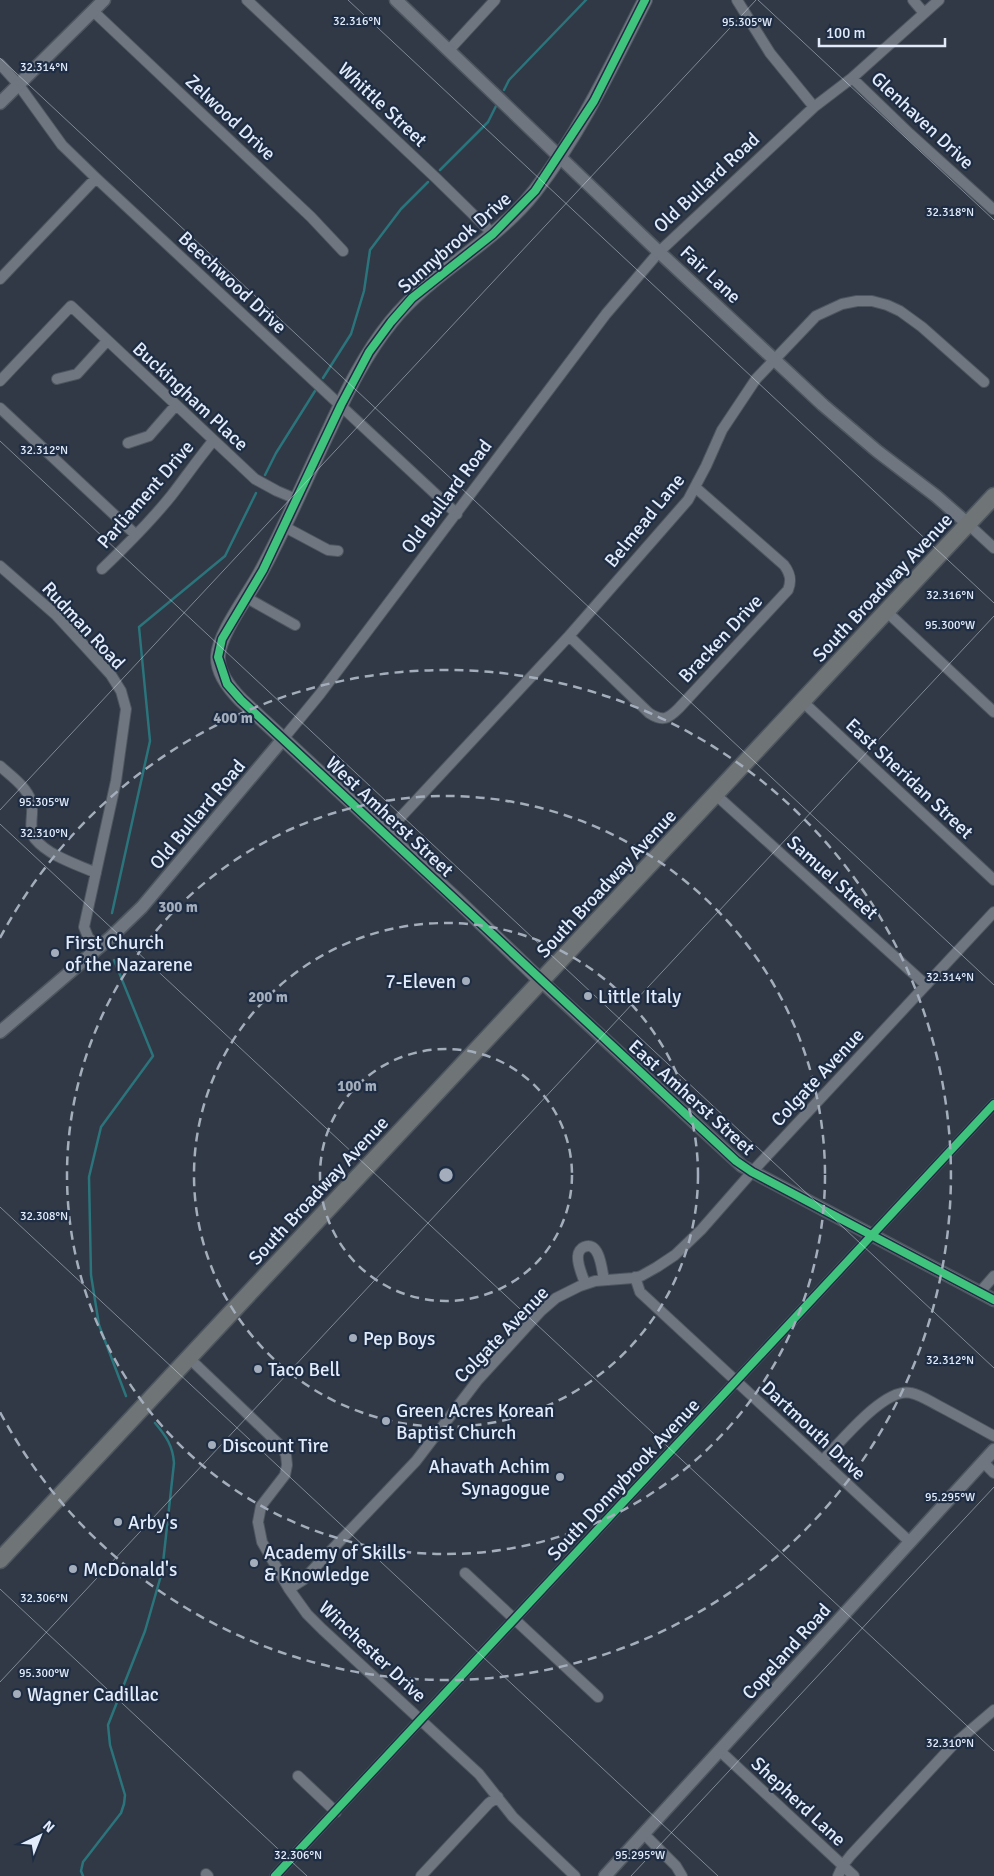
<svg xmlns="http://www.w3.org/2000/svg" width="994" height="1876" font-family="Signika,sans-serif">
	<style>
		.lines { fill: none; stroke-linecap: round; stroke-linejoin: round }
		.stream { stroke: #2b747b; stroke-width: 2.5 }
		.minor-casing { stroke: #4e5660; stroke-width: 12 }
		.tertiary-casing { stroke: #4e5660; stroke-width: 15 }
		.secondary-casing { stroke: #4e5660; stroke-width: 16 }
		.primary-casing { stroke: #4e5660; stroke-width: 19 }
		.minor { stroke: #6f7680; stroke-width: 10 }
		.tertiary { stroke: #6f7680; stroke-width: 12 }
		.secondary { stroke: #6f7680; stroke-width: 14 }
		.primary { stroke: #6f7476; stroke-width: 16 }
		.cycleway-casing { stroke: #1e2d43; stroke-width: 11 }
		.cycleway { stroke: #40c37c; stroke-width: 8 }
		.ticks { fill: none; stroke: #e1ebfa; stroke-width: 1; stroke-opacity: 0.45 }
		.ring { fill: none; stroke: #a3adbb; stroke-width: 2.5; stroke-dasharray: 9 6 }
		.poi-dot { fill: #a3adbb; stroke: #1e2d43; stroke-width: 2 }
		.labels { text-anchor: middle; stroke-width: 4.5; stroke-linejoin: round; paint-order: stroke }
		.street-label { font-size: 19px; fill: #e1ebfa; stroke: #1e2d43 }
		.poi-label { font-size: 19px; fill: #e1ebfa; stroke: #1e2d43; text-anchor: start }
		.ticks-label { font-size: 12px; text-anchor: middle; fill: #e1ebfa; stroke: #1e2d43; stroke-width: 4.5; stroke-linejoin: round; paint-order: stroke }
		.centre { fill: #a3adbb; stroke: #1e2d43; stroke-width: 2.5 }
		.ring-label { font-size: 15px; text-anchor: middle; font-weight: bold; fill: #a3adbb; stroke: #1e2d43; stroke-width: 4.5; stroke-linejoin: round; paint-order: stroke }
	</style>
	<rect width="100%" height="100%" fill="#303945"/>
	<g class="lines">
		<path class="stream" d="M504 90 509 80 586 0
			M440 170 488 122 497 104
			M323 378 351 334 364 291 370 250 401 209 428 182
			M265 475 276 453 315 391
			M112 913 150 741 139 627 225 556 256 493
			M114 960 153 1056 101 1127 89 1177 91 1275 99 1325 126 1396
			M83 1876 81 1871 83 1862 121 1813 124 1804 125 1795 110 1745 108 1725 145 1631 162 1572 174 1463C173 1446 166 1436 155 1423"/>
		<g class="minor-casing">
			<path id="minor" d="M247 0 436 178 493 234
				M737 0 770 53 814 107
				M913 0 924 13
				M93 11 311 217 343 251
				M449 50 495 0
				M0 64 18 84 62 145 96 178 457 514
				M852 78 910 134 993 209
				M0 279 96 178
				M57 379 77 374 107 341
				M0 381 71 306 255 479 277 491 296 499
				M0 408 136 535
				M128 443 149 436 176 405
				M968 524 994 548
				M283 526 328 550 338 551
				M0 566 56 615 81 642 111 675 121 691 126 709 116 781 84 927 88 937 98 948
				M102 569C126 546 150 522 171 496 185 478 198 459 213 441
				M247 598 295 625
				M886 611 994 712
				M569 636 649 713C663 722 668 719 679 708L788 590C792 580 790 573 784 565L695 487
				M803 702 994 880
				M283 739 320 694 606 314 659 252 814 107 852 78 939 0
				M0 766C11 776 26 786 31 801 35 812 27 829 35 839 49 856 76 864 96 873
				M716 795 926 985
				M385 834 569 636 688 500 706 466 722 430 756 379 816 316 842 304 857 301H872L887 305 900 311 922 327 984 382
				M635 1277 640 1292 910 1542
				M585 1284C583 1276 577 1265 578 1256 578 1252 581 1248 584 1247 600 1240 602 1271 604 1280
				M980 1292 994 1276
				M189 1358 282 1447 286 1455 287 1465 285 1475 261 1506 258 1522 262 1542 289 1589 307 1614 322 1629 479 1774 513 1817 575 1876
				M822 1461C840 1443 885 1386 911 1393 921 1395 931 1402 939 1406 958 1416 976 1426 994 1436
				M983 1462 994 1473
				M465 1573 598 1697
				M289 1589 303 1580 416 1461 477 1381 541 1311 556 1298 580 1286 595 1281 633 1278 641 1276 657 1267 675 1255 701 1230 752 1172 994 912
				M720 1751 854 1876
				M298 1776 336 1812
				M644 1834 676 1866 682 1876
				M206 1874 208 1876
				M275 1876 994 1104
				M421 1876 489 1803 498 1797
				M838 1876 843 1865 851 1855 953 1745 994 1710"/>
		</g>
		<g class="tertiary-casing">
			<path id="tertiary" d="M396 0 659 252 823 405 877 451 936 496 968 524
				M0 103 104 0
				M541 981 742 1166 994 1300
				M0 1032 111 937 142 907 283 739
				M605 1876 994 1450"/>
		</g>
		<g class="secondary-casing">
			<path id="secondary" d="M541 981 456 899 241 700C230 689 217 673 218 656 219 633 251 592 262 570 287 524 307 475 330 428 347 391 365 354 391 322 432 271 495 243 535 191 580 133 612 65 645 0"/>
		</g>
		<g class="primary-casing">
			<path id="primary" d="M0 1560 994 496"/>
		</g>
		<use href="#minor" class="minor"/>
		<use href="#tertiary" class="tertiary"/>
		<use href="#secondary" class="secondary"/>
		<use href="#primary" class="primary"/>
		<g class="cycleway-casing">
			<path id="cycleway" d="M645 0 594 101 535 191 493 234 412 298 391 322 369 352 341 405 263 570 222 639 218 657 227 684 241 700 736 1161 752 1172 994 1300
				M275 1876 994 1104"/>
		</g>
		<use href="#cycleway" class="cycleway"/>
	</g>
	<path class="ticks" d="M348 0 994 603M758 0 994 220M0 58 994 985M0 441 994 1368M0 810 756 0M0 824 994 1751M0 1207 718 1876M0 1589 307 1876M0 1682 994 616M631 1876 994 1487"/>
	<g class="ring">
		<circle cx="446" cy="1175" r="126"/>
		<circle cx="446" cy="1175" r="252"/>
		<circle cx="446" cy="1175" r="379"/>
		<path d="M0 938A505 505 0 1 1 0 1412"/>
	</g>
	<g class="poi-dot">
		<circle cx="55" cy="953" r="5"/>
		<circle cx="466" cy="981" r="5"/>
		<circle cx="588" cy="996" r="5"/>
		<circle cx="353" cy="1338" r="5"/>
		<circle cx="258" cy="1369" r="5"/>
		<circle cx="386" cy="1421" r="5"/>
		<circle cx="212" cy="1445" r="5"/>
		<circle cx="560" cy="1477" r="5"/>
		<circle cx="118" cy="1522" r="5"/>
		<circle cx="254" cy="1563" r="5"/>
		<circle cx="73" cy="1569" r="5"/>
		<circle cx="17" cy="1694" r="5"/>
	</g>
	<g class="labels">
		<g class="street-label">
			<text transform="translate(383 104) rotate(43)" y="7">Whittle Street</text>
			<text transform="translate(231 117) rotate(43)" y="7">Zelwood Drive</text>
			<text transform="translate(923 120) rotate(43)" y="7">Glenhaven Drive</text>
			<text transform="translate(706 182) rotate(-43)" y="7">Old Bullard Road</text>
			<text transform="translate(454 242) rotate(-41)" y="7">Sunnybrook Drive</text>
			<text transform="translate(711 274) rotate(43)" y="7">Fair Lane</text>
			<text transform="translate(233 282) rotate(43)" y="7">Beechwood Drive</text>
			<text transform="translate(191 396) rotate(43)" y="7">Buckingham Place</text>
			<text transform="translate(145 494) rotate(-49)" y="7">Parliament Drive</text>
			<text transform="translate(446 496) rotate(-53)" y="7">Old Bullard Road</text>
			<text transform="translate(644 520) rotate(-51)" y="7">Belmead Lane</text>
			<text transform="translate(882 587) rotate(-47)" y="7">South Broadway Avenue</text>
			<text transform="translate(84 625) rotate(47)" y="7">Rudman Road</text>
			<text transform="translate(720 638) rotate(-47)" y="7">Bracken Drive</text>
			<text transform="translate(910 778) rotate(43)" y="7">East Sheridan Street</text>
			<text transform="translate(197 814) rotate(-50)" y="7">Old Bullard Road</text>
			<text transform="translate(390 816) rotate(43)" y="7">West Amherst Street</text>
			<text transform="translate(833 877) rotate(42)" y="7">Samuel Street</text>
			<text transform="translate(606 883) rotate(-47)" y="7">South Broadway Avenue</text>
			<text transform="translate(817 1077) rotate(-47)" y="7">Colgate Avenue</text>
			<text transform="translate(692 1097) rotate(42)" y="7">East Amherst Street</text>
			<text transform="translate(318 1190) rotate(-47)" y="7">South Broadway Avenue</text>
			<text transform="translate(501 1334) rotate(-46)" y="7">Colgate Avenue</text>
			<text transform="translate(814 1430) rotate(43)" y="7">Dartmouth Drive</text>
			<text transform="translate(623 1479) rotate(-47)" y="7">South Donnybrook Avenue</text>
			<text transform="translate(373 1651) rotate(43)" y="7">Winchester Drive</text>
			<text transform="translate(786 1651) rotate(-48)" y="7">Copeland Road</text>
			<text transform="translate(799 1801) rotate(43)" y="7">Shepherd Lane</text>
		</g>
		<g class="poi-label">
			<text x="65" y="949">First Church<tspan x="65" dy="22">of the Nazarene</tspan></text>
			<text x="456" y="988" text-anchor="end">7-Eleven</text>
			<text x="598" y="1003">Little Italy</text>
			<text x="363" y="1345">Pep Boys</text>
			<text x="268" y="1376">Taco Bell</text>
			<text x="396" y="1417">Green Acres Korean<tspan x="396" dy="22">Baptist Church</tspan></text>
			<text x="222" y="1452">Discount Tire</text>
			<text x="550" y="1473" text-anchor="end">Ahavath Achim<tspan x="550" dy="22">Synagogue</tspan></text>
			<text x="128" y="1529">Arby's</text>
			<text x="264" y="1559">Academy of Skills<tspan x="264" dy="22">&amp; Knowledge</tspan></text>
			<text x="83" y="1576">McDonald's</text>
			<text x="27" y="1701">Wagner Cadillac</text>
		</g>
	</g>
	<g class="ticks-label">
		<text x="357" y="25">32.316°N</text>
		<text x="747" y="26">95.305°W</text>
		<text x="44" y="71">32.314°N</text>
		<text x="950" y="216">32.318°N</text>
		<text x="44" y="454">32.312°N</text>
		<text x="950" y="599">32.316°N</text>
		<text x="950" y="629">95.300°W</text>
		<text x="44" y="806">95.305°W</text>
		<text x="44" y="837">32.310°N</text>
		<text x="950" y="981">32.314°N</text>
		<text x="44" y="1220">32.308°N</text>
		<text x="950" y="1364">32.312°N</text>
		<text x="950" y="1501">95.295°W</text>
		<text x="44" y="1602">32.306°N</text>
		<text x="44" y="1677">95.300°W</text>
		<text x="950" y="1747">32.310°N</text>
		<text x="640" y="1859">95.295°W</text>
		<text x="298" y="1859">32.306°N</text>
	</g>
	<circle cx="446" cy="1175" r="8" class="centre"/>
	<g class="ring-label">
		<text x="233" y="723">400 m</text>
		<text x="178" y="912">300 m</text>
		<text x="268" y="1002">200 m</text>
		<text x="357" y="1091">100 m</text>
	</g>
	<g transform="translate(40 1836) rotate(43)" stroke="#1e2d43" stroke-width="4" paint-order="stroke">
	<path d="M0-4L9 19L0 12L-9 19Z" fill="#e1ebfa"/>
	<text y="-8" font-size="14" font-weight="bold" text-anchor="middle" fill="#e1ebfa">N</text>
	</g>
	<path d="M819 38v8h126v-8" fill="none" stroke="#e1ebfa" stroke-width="2.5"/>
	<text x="826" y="38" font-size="15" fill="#e1ebfa" stroke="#1e2d43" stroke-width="4" paint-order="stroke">100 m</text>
</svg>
